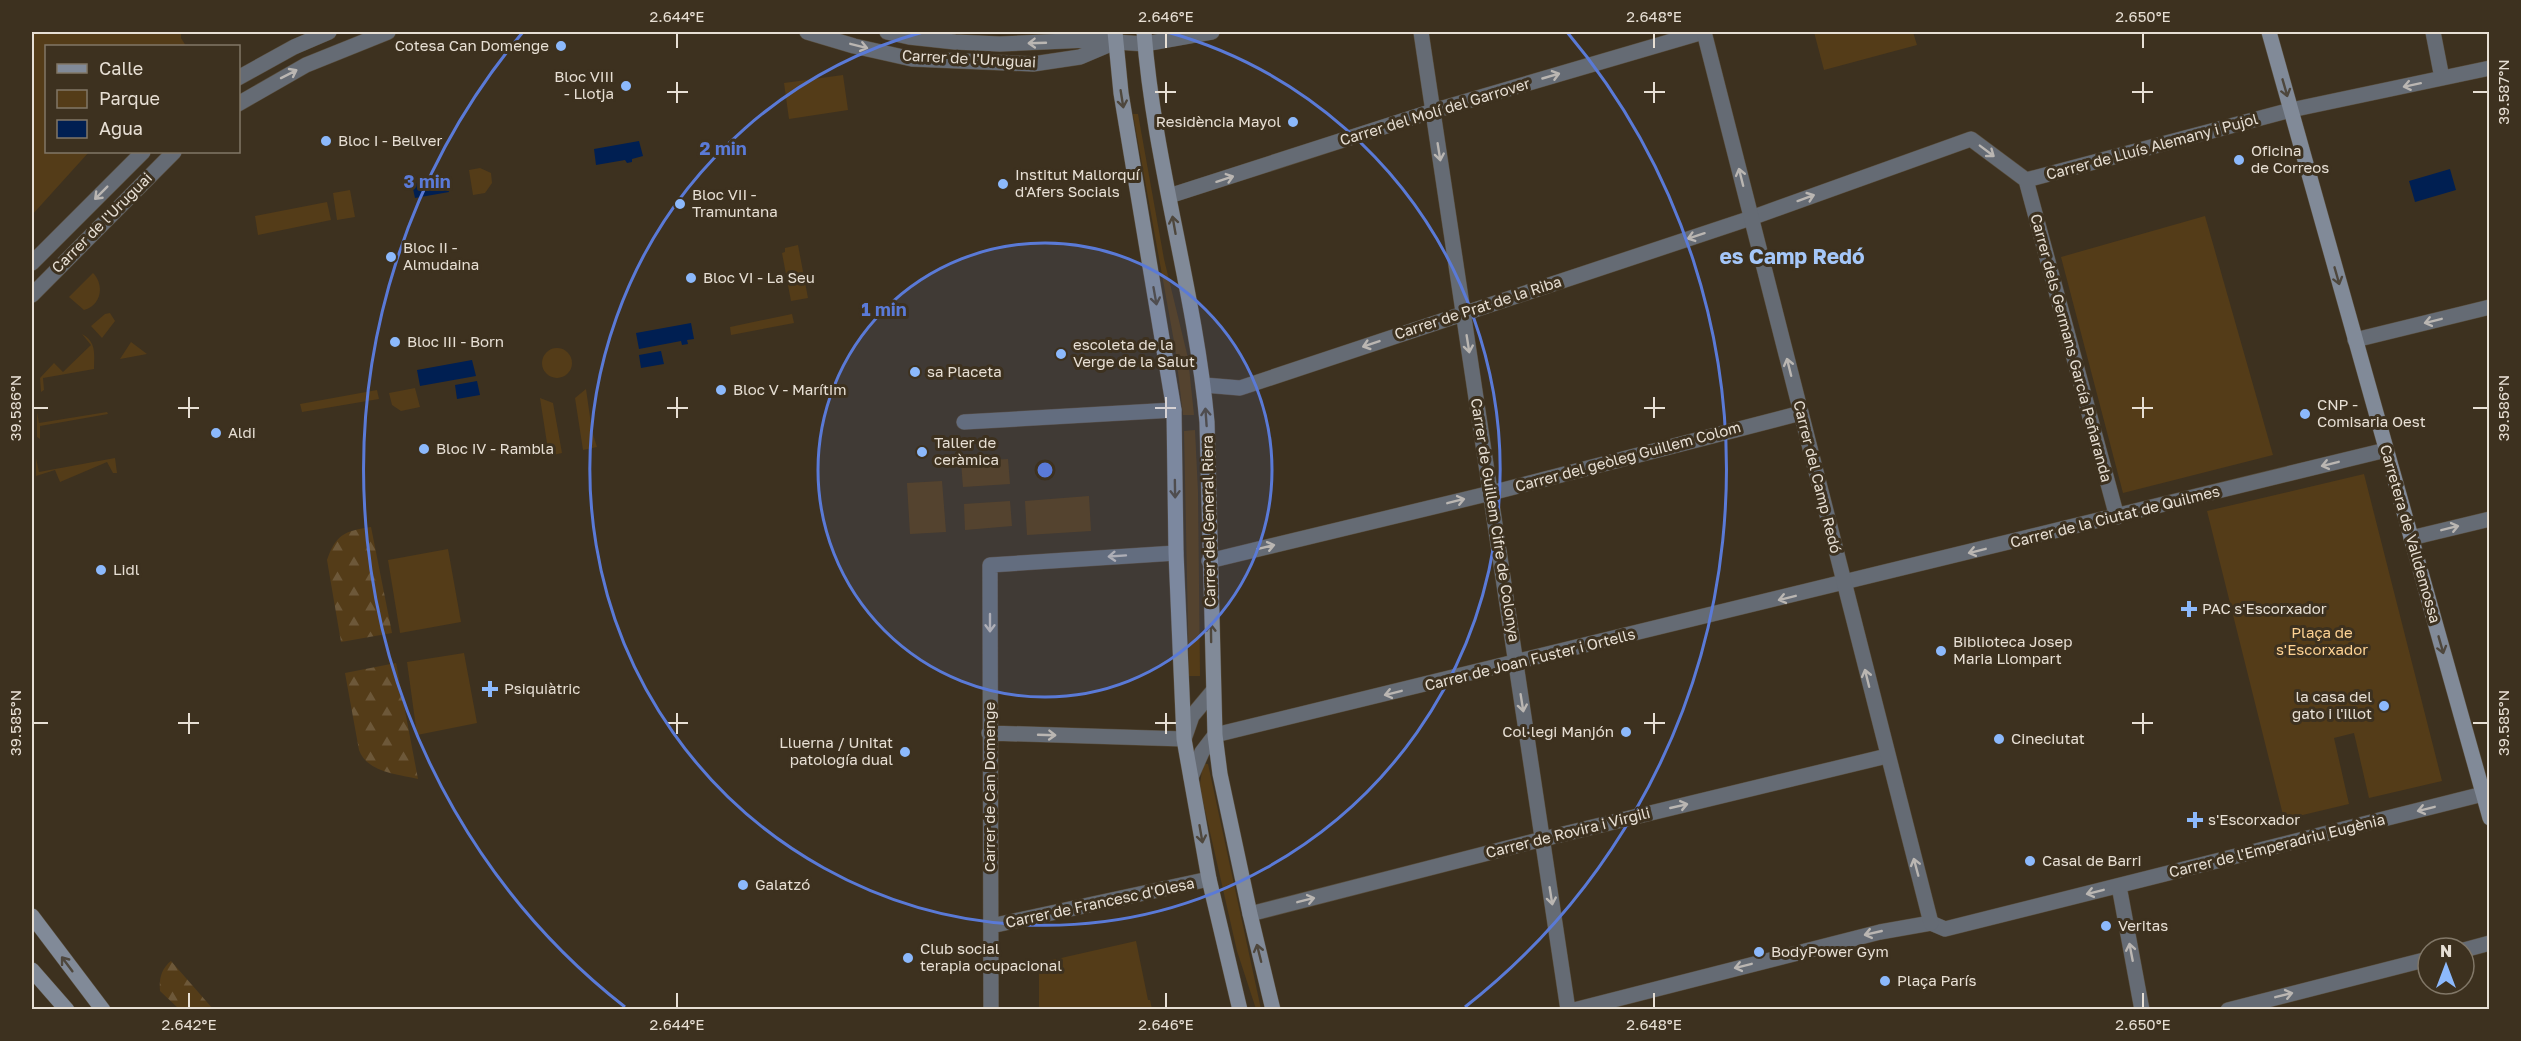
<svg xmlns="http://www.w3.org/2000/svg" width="2521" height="1041" font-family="'Golos Text',sans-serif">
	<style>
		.green { fill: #543c18 }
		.forest { fill: url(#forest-firs) }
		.water { fill: #001f52 }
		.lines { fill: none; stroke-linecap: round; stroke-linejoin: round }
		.minor-casing { stroke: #584d3c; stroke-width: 16 }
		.tertiary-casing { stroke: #584d3c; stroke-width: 16 }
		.secondary-casing { stroke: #584d3c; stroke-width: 16 }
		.minor { stroke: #656b74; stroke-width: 15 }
		.tertiary { stroke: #656b74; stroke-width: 15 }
		.secondary { stroke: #818a98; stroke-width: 15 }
		.oneway { stroke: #bab6b2 }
		.oneway2 { stroke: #4e473d }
		.ticks { fill: none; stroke: #e7dfd4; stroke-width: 2 }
		.ring { fill: none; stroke: #5a7ad7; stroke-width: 3 }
		.poi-dot { fill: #8cb9fc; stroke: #3d311f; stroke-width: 2 }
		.labels { text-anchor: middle; stroke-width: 6; stroke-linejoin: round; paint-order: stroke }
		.poi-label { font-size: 15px; fill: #e7dfd4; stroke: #3d311f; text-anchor: start }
		.street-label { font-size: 15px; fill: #e7dfd4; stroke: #3d311f }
		.park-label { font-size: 15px; fill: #fed293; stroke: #3d311f }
		.district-label { font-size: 21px; font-weight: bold; fill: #a5c7f9; stroke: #3d311f }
		.centre { fill: #5a7ad7; stroke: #3d311f; stroke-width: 3 }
		.ring-label { font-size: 18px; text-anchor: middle; font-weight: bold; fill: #5a7ad7; stroke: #3d311f; stroke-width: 6; stroke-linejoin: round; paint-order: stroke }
		.neatline { fill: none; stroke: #e7dfd4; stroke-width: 2 }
		.ticks-label { font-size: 15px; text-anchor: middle; fill: #e7dfd4 }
	</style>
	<defs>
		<pattern id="forest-firs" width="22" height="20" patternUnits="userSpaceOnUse" patternTransform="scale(1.5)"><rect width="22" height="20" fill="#543c18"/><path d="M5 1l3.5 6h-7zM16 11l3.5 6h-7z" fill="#6d5839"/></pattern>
	</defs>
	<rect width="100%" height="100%" fill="#3d311f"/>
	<path class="green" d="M32 32H181V38L186 46H46V152H89L32 215Z
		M1814 32H1913L1917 45 1824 70Z
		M843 75 848 110 789 119 784 83Z
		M1133 114H1138L1164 259 1188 358 1194 415H1183L1175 347Z
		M480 168 491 173 492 183 485 193 473 195 469 170Z
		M350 190 355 217 337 220 333 193Z
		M327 202 331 220 258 235 255 216Z
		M2205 216 2273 455 2123 493 2061 257Z
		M798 245 808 298 791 301 782 253 785 252V248Z
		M93 273C105 285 101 306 84 310L69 297Z
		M110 313 115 321 102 338 91 326 105 314Z
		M792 314 794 323 731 335 730 327Z
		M82 334C97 342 94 355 94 369L43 378 44 390 41 392 40 378 54 363 63 372 91 345Z
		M131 342 147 354 120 359Z
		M542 363a15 15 0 1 1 30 0a15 15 0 1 1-30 0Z
		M415 388 420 407 401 411 392 405 389 393Z
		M586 389 592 431 597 447 583 450 575 398Z
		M377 390 379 399 302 412 300 404Z
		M540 398 553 403 562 453 549 456Z
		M37 412 39 423 107 412 108 414 40 426V439L37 437Z
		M1195 430 1198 492 1200 676H1189L1184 431Z
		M36 458 39 472 115 458 117 473H113L107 462 60 482 55 470 36 476Z
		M1008 459 1010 484 963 487 961 462Z
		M2364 474 2442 781 2369 798 2354 733 2334 738 2349 804 2290 818 2283 815 2207 511Z
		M942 481 946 532 910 534 907 483Z
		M1089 496 1091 531 1027 535 1025 501Z
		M1010 501 1012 526 965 530 964 504Z
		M448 549 461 622 400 633 388 560Z
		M464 653 477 723 417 735 407 662Z
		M1203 764H1208L1261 1009H1256L1237 951 1202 797 1200 784Z
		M1136 941 1148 1000H1150L1152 1009H1039V963Z"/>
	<path class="forest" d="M371 527 392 633 341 642 327 560C336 534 345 531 371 527Z
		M396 663 418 779C396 774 367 772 359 750L345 673Z
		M171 961 213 1009H179L160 991C159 979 161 969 171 961Z"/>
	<path class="water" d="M639 141 643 156 632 159V162L627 163 625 160 596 165 594 149Z
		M2450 169 2456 190 2415 202 2409 181Z
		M446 178 449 192 415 198 412 184Z
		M691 323 694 339 687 340 688 344 682 345 681 341 639 349 636 333Z
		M661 351 664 364 641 368 639 355Z
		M472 360 476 376 420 386 417 370Z
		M477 381 480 395 457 399 455 385Z"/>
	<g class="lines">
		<g class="minor-casing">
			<path id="minor" d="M1421 32 1568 1010
				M2433 32 2442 78
				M2026 180 2291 110 2490 68
				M2026 180 2117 517
				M1169 196 1433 111 1703 32
				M2355 340 2490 307
				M1204 385 1240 388 1751 218 1971 139 2026 180
				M964 422 1174 410
				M2411 538 2490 519
				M1209 561 1491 493 1801 413
				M989 733 1184 739 1192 716 1213 691
				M1191 777 1202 752 1215 735 2386 450
				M2119 886 2142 1010
				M1250 914 1543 839 1887 756
				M991 926 1209 879
				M991 1010 990 565 1176 553
				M1574 1010 1880 932 1931 923 1945 929 2483 794"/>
		</g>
		<g class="tertiary-casing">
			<path id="tertiary" d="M807 32 854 46 912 59 1033 64 1080 57 1113 43
				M887 32 909 37 955 42 1000 44 1088 40 1145 44 1212 32
				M1704 32 1931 923
				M238 78 294 47 329 32
				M238 104 306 65 388 32
				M32 263 143 152
				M32 295 174 152
				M2464 950 2490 943
				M2228 1010 2428 959"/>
		</g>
		<g class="secondary-casing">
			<path id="secondary" d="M1115 32 1121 93 1174 410 1176 553 1184 739 1209 879 1240 1010
				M1144 32C1154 163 1195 291 1207 422L1215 735 1220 774 1250 914 1273 1010
				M2269 32 2490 818
				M32 916 103 1010
				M32 970 67 1010"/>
		</g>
		<use href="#minor" class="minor"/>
		<use href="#tertiary" class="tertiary"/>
		<use href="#secondary" class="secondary"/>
	</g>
	<defs><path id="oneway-shaft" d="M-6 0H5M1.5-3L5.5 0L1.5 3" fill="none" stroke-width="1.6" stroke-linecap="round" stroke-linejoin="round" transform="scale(1.5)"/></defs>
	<g class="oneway">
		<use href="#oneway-shaft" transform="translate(1037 43) rotate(178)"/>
		<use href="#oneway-shaft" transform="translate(859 46) rotate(14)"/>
		<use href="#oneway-shaft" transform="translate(289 74) rotate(-27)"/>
		<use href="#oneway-shaft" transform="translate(1551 76) rotate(-16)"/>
		<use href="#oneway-shaft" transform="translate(2412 85) rotate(168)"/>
		<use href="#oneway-shaft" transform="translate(1987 151) rotate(37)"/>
		<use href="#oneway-shaft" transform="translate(1439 152) rotate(81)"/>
		<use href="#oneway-shaft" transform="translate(1741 177) rotate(-104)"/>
		<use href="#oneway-shaft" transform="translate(1225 179) rotate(-18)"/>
		<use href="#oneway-shaft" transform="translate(101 193) rotate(135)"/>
		<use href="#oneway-shaft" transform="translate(1806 198) rotate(-20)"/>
		<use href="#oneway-shaft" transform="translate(1696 236) rotate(162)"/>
		<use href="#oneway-shaft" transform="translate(2433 321) rotate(166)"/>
		<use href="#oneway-shaft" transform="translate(1371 344) rotate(161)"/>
		<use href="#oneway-shaft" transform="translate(1468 344) rotate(81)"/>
		<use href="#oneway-shaft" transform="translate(1789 367) rotate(-104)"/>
		<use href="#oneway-shaft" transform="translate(2330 464) rotate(166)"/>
		<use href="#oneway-shaft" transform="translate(1456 501) rotate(-14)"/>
		<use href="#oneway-shaft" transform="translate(2450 528) rotate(-14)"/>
		<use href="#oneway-shaft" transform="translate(1266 547) rotate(-14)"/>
		<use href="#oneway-shaft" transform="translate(1977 551) rotate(166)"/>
		<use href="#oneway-shaft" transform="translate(1117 556) rotate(176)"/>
		<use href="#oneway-shaft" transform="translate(1787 598) rotate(166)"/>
		<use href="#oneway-shaft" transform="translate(990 623) rotate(90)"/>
		<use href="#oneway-shaft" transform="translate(1867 678) rotate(-104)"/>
		<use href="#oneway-shaft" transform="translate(1393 693) rotate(166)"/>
		<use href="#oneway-shaft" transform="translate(1522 703) rotate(81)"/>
		<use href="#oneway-shaft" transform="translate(1047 735) rotate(2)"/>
		<use href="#oneway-shaft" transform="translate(1679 806) rotate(-13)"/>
		<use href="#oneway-shaft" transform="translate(2426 809) rotate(166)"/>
		<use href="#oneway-shaft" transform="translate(1916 867) rotate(-105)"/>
		<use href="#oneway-shaft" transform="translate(2095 892) rotate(166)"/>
		<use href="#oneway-shaft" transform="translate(1551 896) rotate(81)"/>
		<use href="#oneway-shaft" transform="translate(1306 900) rotate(-14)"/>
		<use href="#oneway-shaft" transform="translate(1873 933) rotate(167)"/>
		<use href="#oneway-shaft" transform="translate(2131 952) rotate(-101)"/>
		<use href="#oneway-shaft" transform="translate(1743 966) rotate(166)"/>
		<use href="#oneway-shaft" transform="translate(2284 995) rotate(-14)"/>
	</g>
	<g class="oneway2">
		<use href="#oneway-shaft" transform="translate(2285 88) rotate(74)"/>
		<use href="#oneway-shaft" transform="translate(1122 99) rotate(81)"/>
		<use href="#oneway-shaft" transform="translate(1174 225) rotate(-100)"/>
		<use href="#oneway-shaft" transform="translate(2337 276) rotate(74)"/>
		<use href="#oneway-shaft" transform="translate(1155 296) rotate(80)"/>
		<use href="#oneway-shaft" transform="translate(1206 417) rotate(-94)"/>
		<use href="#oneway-shaft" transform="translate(1175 489) rotate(89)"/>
		<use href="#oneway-shaft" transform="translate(1211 633) rotate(-91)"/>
		<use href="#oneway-shaft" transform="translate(2441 645) rotate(74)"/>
		<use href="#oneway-shaft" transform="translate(1201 834) rotate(80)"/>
		<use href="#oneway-shaft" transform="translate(1259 953) rotate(-104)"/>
		<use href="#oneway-shaft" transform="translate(67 964) rotate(-127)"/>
	</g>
	<path class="ticks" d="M677 33V48M1166 33V48M1654 33V48M2143 33V48M677 82V103M1166 82V103M1654 82V103M2143 82V103M667 92H688M1155 92H1176M1644 92H1665M2132 92H2153M2473 92H2488M189 397V418M677 397V418M1166 397V418M1654 397V418M2143 397V418M33 408H48M178 408H199M667 408H688M1155 408H1176M1644 408H1665M2132 408H2153M2473 408H2488M189 713V734M677 713V734M1166 713V734M1654 713V734M2143 713V734M33 723H48M178 723H199M667 723H688M1155 723H1176M1644 723H1665M2132 723H2153M2473 723H2488M189 993V1008M677 993V1008M1166 993V1008M1654 993V1008M2143 993V1008"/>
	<circle cx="1045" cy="470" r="227" fill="#5a7ad7" fill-opacity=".12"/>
	<g class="ring">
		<circle cx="1045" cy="470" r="227"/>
		<path d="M1167 32A455 455 0 1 1 923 32"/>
		<path d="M625 1007A682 682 0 0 1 523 32M1567 32A682 682 0 0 1 1465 1007"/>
	</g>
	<g class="poi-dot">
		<circle cx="561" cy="46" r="6"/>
		<circle cx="626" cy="86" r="6"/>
		<circle cx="1293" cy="122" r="6"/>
		<circle cx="326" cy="141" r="6"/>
		<circle cx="2239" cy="160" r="6"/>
		<circle cx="1003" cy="184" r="6"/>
		<circle cx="680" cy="204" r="6"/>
		<circle cx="391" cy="257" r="6"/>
		<circle cx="691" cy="278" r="6"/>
		<circle cx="395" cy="342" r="6"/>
		<circle cx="1061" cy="354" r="6"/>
		<circle cx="915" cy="372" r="6"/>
		<circle cx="721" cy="390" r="6"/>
		<circle cx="2305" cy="414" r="6"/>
		<circle cx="216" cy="433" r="6"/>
		<circle cx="424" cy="449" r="6"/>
		<circle cx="922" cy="452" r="6"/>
		<circle cx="101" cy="570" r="6"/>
		<path d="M2186 600h6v6h6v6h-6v6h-6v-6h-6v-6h6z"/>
		<circle cx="1941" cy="651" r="6"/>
		<path d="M487 680h6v6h6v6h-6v6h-6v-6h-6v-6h6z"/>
		<circle cx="2384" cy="706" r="6"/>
		<circle cx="1626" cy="732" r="6"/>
		<circle cx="1999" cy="739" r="6"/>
		<circle cx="905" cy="752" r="6"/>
		<path d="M2192 811h6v6h6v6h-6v6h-6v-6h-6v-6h6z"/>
		<circle cx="2030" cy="861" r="6"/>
		<circle cx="743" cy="885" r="6"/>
		<circle cx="2106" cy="926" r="6"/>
		<circle cx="1759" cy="952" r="6"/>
		<circle cx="908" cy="958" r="6"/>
		<circle cx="1885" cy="981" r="6"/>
	</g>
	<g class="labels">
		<g class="poi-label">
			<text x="549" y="51" text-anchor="end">Cotesa Can Domenge</text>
			<text x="614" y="82" text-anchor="end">Bloc VIII<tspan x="614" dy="17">- Llotja</tspan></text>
			<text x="1281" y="127" text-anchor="end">Residència Mayol</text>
			<text x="338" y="146">Bloc I - Bellver</text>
			<text x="2251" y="156">Oficina<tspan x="2251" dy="17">de Correos</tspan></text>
			<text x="1015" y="180">Institut Mallorquí<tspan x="1015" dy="17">d'Afers Socials</tspan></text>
			<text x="692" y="200">Bloc VII -<tspan x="692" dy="17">Tramuntana</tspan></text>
			<text x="403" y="253">Bloc II -<tspan x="403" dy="17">Almudaina</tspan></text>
			<text x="703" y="283">Bloc VI - La Seu</text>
			<text x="407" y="347">Bloc III - Born</text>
			<text x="1073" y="350">escoleta de la<tspan x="1073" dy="17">Verge de la Salut</tspan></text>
			<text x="927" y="377">sa Placeta</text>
			<text x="733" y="395">Bloc V - Marítim</text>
			<text x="2317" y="410">CNP -<tspan x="2317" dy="17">Comisaria Oest</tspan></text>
			<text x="228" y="438">Aldi</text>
			<text x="934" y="448">Taller de<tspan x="934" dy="17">ceràmica</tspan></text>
			<text x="436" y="454">Bloc IV - Rambla</text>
			<text x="113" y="575">Lidl</text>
			<text x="2202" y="614">PAC s'Escorxador</text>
			<text x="1953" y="647">Biblioteca Josep<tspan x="1953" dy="17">Maria Llompart</tspan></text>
			<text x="504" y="694">Psiquiàtric</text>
			<text x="2372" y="702" text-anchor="end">la casa del<tspan x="2372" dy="17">gato i l'illot</tspan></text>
			<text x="1614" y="737" text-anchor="end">Col·legi Manjón</text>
			<text x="2011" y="744">Cineciutat</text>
			<text x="893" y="748" text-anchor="end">Lluerna / Unitat<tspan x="893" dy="17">patología dual</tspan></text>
			<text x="2208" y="825">s'Escorxador</text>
			<text x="2042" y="866">Casal de Barri</text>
			<text x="755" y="890">Galatzó</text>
			<text x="2118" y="931">Veritas</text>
			<text x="920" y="954">Club social<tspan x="920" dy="17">terapia ocupacional</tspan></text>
			<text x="1771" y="957">BodyPower Gym</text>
			<text x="1897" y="986">Plaça París</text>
		</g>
		<g class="street-label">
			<text transform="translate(969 59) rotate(3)" y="5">Carrer de l'Uruguai</text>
			<text transform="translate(1435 112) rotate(-17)" y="5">Carrer del Molí del Garrover</text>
			<text transform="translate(2152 147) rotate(-15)" y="5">Carrer de Lluís Alemany i Pujol</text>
			<text transform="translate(102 223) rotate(-45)" y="5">Carrer de l'Uruguai</text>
			<text transform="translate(1478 308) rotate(-18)" y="5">Carrer de Prat de la Riba</text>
			<text transform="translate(2071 348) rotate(75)" y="5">Carrer dels Germans García Peñaranda</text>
			<text transform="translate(1628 457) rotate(-15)" y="5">Carrer del geòleg Guillem Colom</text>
			<text transform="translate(1817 477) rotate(76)" y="5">Carrer del Camp Redó</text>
			<text transform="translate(2115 517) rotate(-14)" y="5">Carrer de la Ciutat de Quilmes</text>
			<text transform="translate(1495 520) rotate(81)" y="5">Carrer de Guillem Cifre de Colonya</text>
			<text transform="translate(1209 521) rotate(-91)" y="5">Carrer del General Riera</text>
			<text transform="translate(2410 534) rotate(74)" y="5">Carretera de Valldemossa</text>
			<text transform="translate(1530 660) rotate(-14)" y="5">Carrer de Joan Fuster i Ortells</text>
			<text transform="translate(990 787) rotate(-90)" y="5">Carrer de Can Domenge</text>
			<text transform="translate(1568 833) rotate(-14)" y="5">Carrer de Rovira i Virgili</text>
			<text transform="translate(2277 846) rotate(-14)" y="5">Carrer de l'Emperadriu Eugènia</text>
			<text transform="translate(1100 903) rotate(-12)" y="5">Carrer de Francesc d'Olesa</text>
		</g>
		<g class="park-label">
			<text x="2322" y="638">Plaça de<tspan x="2322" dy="17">s'Escorxador</tspan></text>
		</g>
		<g class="district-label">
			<text x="1792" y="264">es Camp Redó</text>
		</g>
	</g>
	<circle cx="1045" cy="470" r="9" class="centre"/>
	<g class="ring-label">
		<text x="723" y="155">2 min</text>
		<text x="427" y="188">3 min</text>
		<text x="884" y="316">1 min</text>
	</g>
	<rect width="2521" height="1041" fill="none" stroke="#3d311f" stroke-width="66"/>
	<rect x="45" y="45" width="195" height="108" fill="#3d311f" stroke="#817767" stroke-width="1.5"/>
	<rect x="57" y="64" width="30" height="9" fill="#818a98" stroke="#817767" stroke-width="1.5"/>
	<text x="99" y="75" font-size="18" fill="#e7dfd4">Calle</text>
	<rect x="57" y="90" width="30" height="18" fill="#543c18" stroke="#817767" stroke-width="1.5"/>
	<text x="99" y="105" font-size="18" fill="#e7dfd4">Parque</text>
	<rect x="57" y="120" width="30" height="18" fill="#001f52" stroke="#817767" stroke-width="1.5"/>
	<text x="99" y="135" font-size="18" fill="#e7dfd4">Agua</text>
	<g transform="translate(2446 966)"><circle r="28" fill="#3d311f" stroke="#817767" stroke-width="1.5"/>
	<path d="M0-4.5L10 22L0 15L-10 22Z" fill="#8cb9fc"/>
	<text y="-9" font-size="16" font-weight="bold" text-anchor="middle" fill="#e7dfd4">N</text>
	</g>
	<rect x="33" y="33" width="2455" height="975" class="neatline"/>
	<g class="ticks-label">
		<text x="677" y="22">2.644°E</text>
		<text x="1166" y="22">2.646°E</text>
		<text x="1654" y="22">2.648°E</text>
		<text x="2143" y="22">2.650°E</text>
		<text transform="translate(2504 92) rotate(-90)" y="5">39.587°N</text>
		<text transform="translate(16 408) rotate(-90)" y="5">39.586°N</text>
		<text transform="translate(2504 408) rotate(-90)" y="5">39.586°N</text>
		<text transform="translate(16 723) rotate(-90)" y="5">39.585°N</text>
		<text transform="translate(2504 723) rotate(-90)" y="5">39.585°N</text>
		<text x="189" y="1030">2.642°E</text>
		<text x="677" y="1030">2.644°E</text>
		<text x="1166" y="1030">2.646°E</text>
		<text x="1654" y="1030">2.648°E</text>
		<text x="2143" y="1030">2.650°E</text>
	</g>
</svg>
